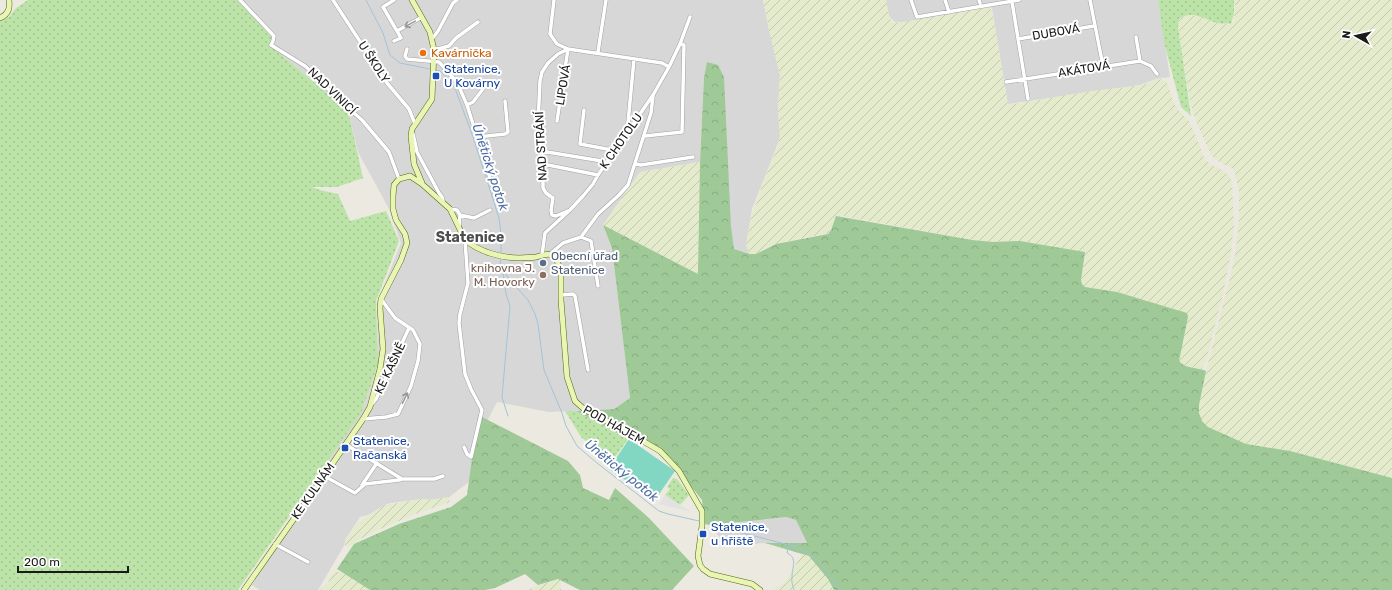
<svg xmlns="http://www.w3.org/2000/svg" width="1392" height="590" font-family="Rubik,sans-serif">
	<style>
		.residential { fill: #d8d7d7 }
		.farmland { fill: url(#farmland-furrows) }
		.grass { fill: url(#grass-dots) }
		.forest { fill: url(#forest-crowns) }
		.pitch { fill: #82d7c2 }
		.parking { fill: #e2e2e2 }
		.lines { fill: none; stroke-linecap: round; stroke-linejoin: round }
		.stream { stroke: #a2c4d7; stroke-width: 1 }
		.street-casing { stroke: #a1a1a1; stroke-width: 4.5 }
		.secondary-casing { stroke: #51680b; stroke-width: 6 }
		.street { stroke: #fff; stroke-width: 3.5 }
		.secondary { stroke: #e9f5b5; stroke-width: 5 }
		.oneway { stroke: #989898 }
		.food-dot { fill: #e8710a; stroke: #fff; stroke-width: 1.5 }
		.transit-dot { fill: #1a4fb4; stroke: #fff; stroke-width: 1.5 }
		.service-dot { fill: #5c6f8a; stroke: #fff; stroke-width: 1.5 }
		.education-dot { fill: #8d6e63; stroke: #fff; stroke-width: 1.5 }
		.labels { text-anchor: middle; stroke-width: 4; stroke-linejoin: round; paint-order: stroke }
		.street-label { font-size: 12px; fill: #1a1a1a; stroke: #fff }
		.food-label { font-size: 12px; fill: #c56008; stroke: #fff; text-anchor: start }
		.transit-label { font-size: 12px; fill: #164399; stroke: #fff; text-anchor: start }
		.service-label { font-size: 12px; fill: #4e5e75; stroke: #fff; text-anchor: start }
		.education-label { font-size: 12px; fill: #785e54; stroke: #fff; text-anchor: end }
		.water-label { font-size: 13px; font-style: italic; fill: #4e6da3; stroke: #fff }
		.quarter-label { font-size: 14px; font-weight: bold; fill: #4d4d4d; stroke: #fff }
	</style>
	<defs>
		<pattern id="farmland-furrows" width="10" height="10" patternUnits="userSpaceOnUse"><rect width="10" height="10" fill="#e4eacc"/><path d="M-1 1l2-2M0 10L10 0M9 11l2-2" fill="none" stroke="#c3c8af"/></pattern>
		<pattern id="grass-dots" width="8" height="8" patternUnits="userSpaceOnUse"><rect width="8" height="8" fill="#bde4a8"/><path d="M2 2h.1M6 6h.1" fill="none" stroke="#a2c390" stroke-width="1.8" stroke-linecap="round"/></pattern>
		<pattern id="forest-crowns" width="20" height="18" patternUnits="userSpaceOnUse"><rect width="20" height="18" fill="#9fc997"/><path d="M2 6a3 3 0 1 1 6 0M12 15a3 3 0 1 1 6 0" fill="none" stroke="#88ac82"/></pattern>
	</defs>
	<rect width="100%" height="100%" fill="#ece9e0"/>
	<path class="residential" d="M237 0H763L769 30 780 75 778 107 780 138 752 209 746 245 749 253 733 249 707 62 704 77 700 162 640 172 603 225 612 248 630 398 614 409 549 412 497 402 484 427 470 481 448 498 430 500 422 499 390 503 385 505 368 515 360 517 345 540V544L318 590H260L252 585 322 479 319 475 364 405 378 364 377 303 401 243 389 209 358 152 349 115 329 95 272 47V37Z
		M886 0H1158L1170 77 1156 79 1140 85 1008 104 992 8 988 7 907 22H895L889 16Z
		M783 516 796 520 807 543H765L742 545 725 542 712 529 715 526Z"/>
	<path class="farmland" d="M763 0H886L890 19 894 23 915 20 990 7 993 15 1008 105 1091 91 1143 85 1159 79 1166 81 1175 105 1180 112 1188 120 1193 129 1205 160 1210 164 1224 171 1230 177 1232 184 1234 224 1231 252 1223 294 1207 357 1202 369 1186 366 1181 364 1179 361 1187 313 1117 292 1085 287 1082 284 1081 280 1085 252 1020 241 993 242 972 240 842 216 834 219 832 226 828 233 788 241 769 246 756 254 749 253 746 245 751 218 762 185 778 146 780 134 778 107 780 75 769 30Z
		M1235 0H1392V478L1290 451 1246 444 1208 427 1202 421 1199 413V405L1206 371 1231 274 1236 249 1239 219V192L1235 173 1233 169 1216 160 1211 155 1196 121 1191 106 1181 53 1178 27 1179 19 1187 15 1201 17 1229 25 1233 23 1234 21Z
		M700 162 698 274 603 225 640 172Z
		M448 497 450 502 418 513 380 529 360 539 348 547 344 544 350 533 357 524 385 505 422 499 430 500Z
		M802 554 809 556 819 567 828 579 834 590H773L785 582Z
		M335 571 348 575 370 590H320L328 583 331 575Z
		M557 579 561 580V590H528L539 585 551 582Z"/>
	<path class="grass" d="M28 0H237L272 37V47L329 95 349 115 363 178 337 187H312L320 190 338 194 350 221 386 211 399 241 376 301 378 364 361 413 238 590H0V19L9 17 16 8Z
		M1158 0H1234V14L1231 24C1227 23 1222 24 1218 23 1206 20 1191 9 1179 19L1178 27 1191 116 1181 107 1164 42Z
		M565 411H576L628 439 616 456 611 459 593 447 581 437Z
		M673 478 677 479 689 495 680 505 665 495 670 489 667 487Z"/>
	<path class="forest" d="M707 62 718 65 724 77 731 227 734 249 750 254H756L776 244 828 234 831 230 836 216 972 240 993 242 1020 241 1085 252 1081 280 1082 284 1085 287 1117 292 1187 313 1188 317 1179 361C1185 369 1198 367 1206 371L1199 405V413L1202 421 1208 427 1246 444 1290 451 1392 478V590H834L828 579 809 556 765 543H807L796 520 786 517 712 525 704 524 702 500 669 459 635 433 628 439 576 411 614 409 630 398 612 248 603 225 698 274 700 162 704 77Z
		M478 415 568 461 580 475 583 488 609 500 615 488 649 518 694 566 672 590H580L558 579 538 585 525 574 495 588 485 590H370L337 569 354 544 399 524 451 507 467 495Z"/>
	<path class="pitch" d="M629 439 675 471 655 500 609 469Z"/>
	<path class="parking" d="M665 495 691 512 659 504Z"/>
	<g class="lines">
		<path class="stream" d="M366 0 383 33 390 55 400 63 430 69
			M435 70 440 71 450 80 456 91 473 137 499 218 501 234V253
			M501 259 500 264 503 270 509 279 528 300 535 314 538 324 544 370 562 413 566 426 577 446 597 463 659 511 668 514 699 521
			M503 272 506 294 510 306 502 397 508 416
			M704 523 789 545 808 552 821 563 839 590
			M714 526 724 520
			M789 545 787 553C798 558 792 567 792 577 791 581 793 586 794 590"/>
		<g class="street-casing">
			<path id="street" d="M240 0 274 36 273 41 271 45 305 66 323 82 332 94 362 120 389 152 399 179
				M333 0 387 83 409 109 415 124
				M394 0 383 7 401 38 394 41
				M554 0 550 34 557 44 568 49 557 121
				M911 0 917 17 1019 0
				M945 0 949 12
				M979 0 980 3
				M1090 0 1103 66
				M1012 2 1028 99
				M397 31 422 17
				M1136 37 1140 61
				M432 39 438 31 453 3 457 0
				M1018 39 1094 26
				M407 49 405 56 407 59 439 62 457 82 467 105 497 200
				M434 50 449 46 456 38 478 22
				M598 52 606 0
				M1006 82 1140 61 1151 66 1157 74
				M467 105 473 102 483 89
				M584 110 580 144 612 150 614 151
				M630 128 628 123 634 59
				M413 134 417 152 439 193 442 197 443 201
				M645 136 682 132 684 45 680 44
				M478 137 505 134 508 132 505 101
				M541 151 602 161 607 163
				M543 164 598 175
				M636 164 641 165 693 157
				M450 209 457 210 460 215 459 227
				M570 210 556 216 552 215 551 210 553 198 546 193 543 188V164L538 123 540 81 542 72 548 63 558 54 568 49 662 63 669 67
				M460 215 474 218 490 210
				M581 237 591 241 598 286
				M550 254 563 243 581 237 598 214 619 195 628 185 651 113 653 96
				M542 255 545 233 570 210 583 196 593 184 598 175 653 95 669 67 680 44 690 17
				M561 295 573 294 575 296 588 370
				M372 404 376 399 409 328
				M363 419 386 417 398 414 411 386 418 361 420 344 413 330 395 318 381 299
				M345 444 402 479
				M464 447 467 454 471 457 482 410 471 389 465 374 459 323 460 314 468 283 465 240
				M324 476 355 493 365 484 399 480 402 479H434L443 476
				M362 485 377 463
				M275 544 308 562"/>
		</g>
		<g class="secondary-casing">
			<path id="secondary" d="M412 0 430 32 434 50 432 99 412 129 411 136 414 164 422 183
				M0 18C9 14 10 8 9 0
				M410 176 422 184 450 209 465 240C480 252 501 258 520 258 525 257 531 258 536 257 544 255 549 252 556 257L561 273V300L567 377 575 401 584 409 624 430 660 451 679 471 702 511V526L698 556 700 565 703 569 710 574 752 584 760 590
				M244 590 324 476 363 419 370 407 380 369 383 349 380 308 381 299 401 260 407 243 405 234 396 220 393 209V196L394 185 399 179 410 176"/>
		</g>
		<use href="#street" class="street"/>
		<use href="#secondary" class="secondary"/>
	</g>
	<defs><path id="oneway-shaft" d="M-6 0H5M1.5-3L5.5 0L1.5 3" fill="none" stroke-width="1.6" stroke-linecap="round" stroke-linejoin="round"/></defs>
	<g class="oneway">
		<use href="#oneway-shaft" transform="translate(410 24) rotate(151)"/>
		<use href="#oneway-shaft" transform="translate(405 398) rotate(-64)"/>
	</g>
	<circle class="food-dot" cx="423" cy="53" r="4"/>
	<g class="transit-dot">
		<rect x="432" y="72" width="8" height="8" rx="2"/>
		<rect x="341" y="444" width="8" height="8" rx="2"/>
		<rect x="699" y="530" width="8" height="8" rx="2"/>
	</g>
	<circle class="service-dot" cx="543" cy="263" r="4"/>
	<circle class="education-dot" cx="543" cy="275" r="4"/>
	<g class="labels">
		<g class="street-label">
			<text transform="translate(1056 32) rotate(-10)" y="4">DUBOVÁ</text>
			<text transform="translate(374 62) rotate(57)" y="4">U ŠKOLY</text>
			<text transform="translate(1084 69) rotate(-9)" y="4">AKÁTOVÁ</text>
			<text transform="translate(563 85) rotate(-81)" y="4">LIPOVÁ</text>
			<text transform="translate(332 91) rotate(44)" y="4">NAD VINICÍ</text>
			<text transform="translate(621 141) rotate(-55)" y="4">K CHOTOLU</text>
			<text transform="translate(541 146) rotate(-93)" y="4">NAD STRÁNÍ</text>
			<text transform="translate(390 368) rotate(-64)" y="4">KE KAŠNĚ</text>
			<text transform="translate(614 425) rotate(29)" y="4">POD HÁJEM</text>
			<text transform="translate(313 491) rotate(-55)" y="4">KE KULNÁM</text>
		</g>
		<g class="food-label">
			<text x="431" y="57">Kavárnička</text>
		</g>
		<g class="transit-label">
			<text x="444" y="73">Statenice,<tspan x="444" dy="14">U Kovárny</tspan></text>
			<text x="353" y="445">Statenice,<tspan x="353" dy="14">Račanská</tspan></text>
			<text x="711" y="531">Statenice,<tspan x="711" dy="14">u hřiště</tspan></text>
		</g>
		<g class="service-label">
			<text x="551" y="260">Obecní úřad<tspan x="551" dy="14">Statenice</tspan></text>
		</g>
		<g class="education-label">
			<text x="535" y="272">knihovna J.<tspan x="535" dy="14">M. Hovorky</tspan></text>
		</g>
		<g class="water-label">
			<text transform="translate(491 167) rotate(72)" y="5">Únětický potok</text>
			<text transform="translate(622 470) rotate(39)" y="5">Únětický potok</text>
		</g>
		<g class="quarter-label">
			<text x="470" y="242">Statenice</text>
		</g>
	</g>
	<g transform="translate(1356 36) rotate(278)" stroke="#ffffff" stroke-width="3" paint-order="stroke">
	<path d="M0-3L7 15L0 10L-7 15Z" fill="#1a1a1a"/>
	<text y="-6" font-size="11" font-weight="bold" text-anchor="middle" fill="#1a1a1a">N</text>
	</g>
	<path d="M18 566v6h110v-6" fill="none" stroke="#1a1a1a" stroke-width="2"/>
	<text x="24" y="566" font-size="12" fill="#1a1a1a" stroke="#ffffff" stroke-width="3" paint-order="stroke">200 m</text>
</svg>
